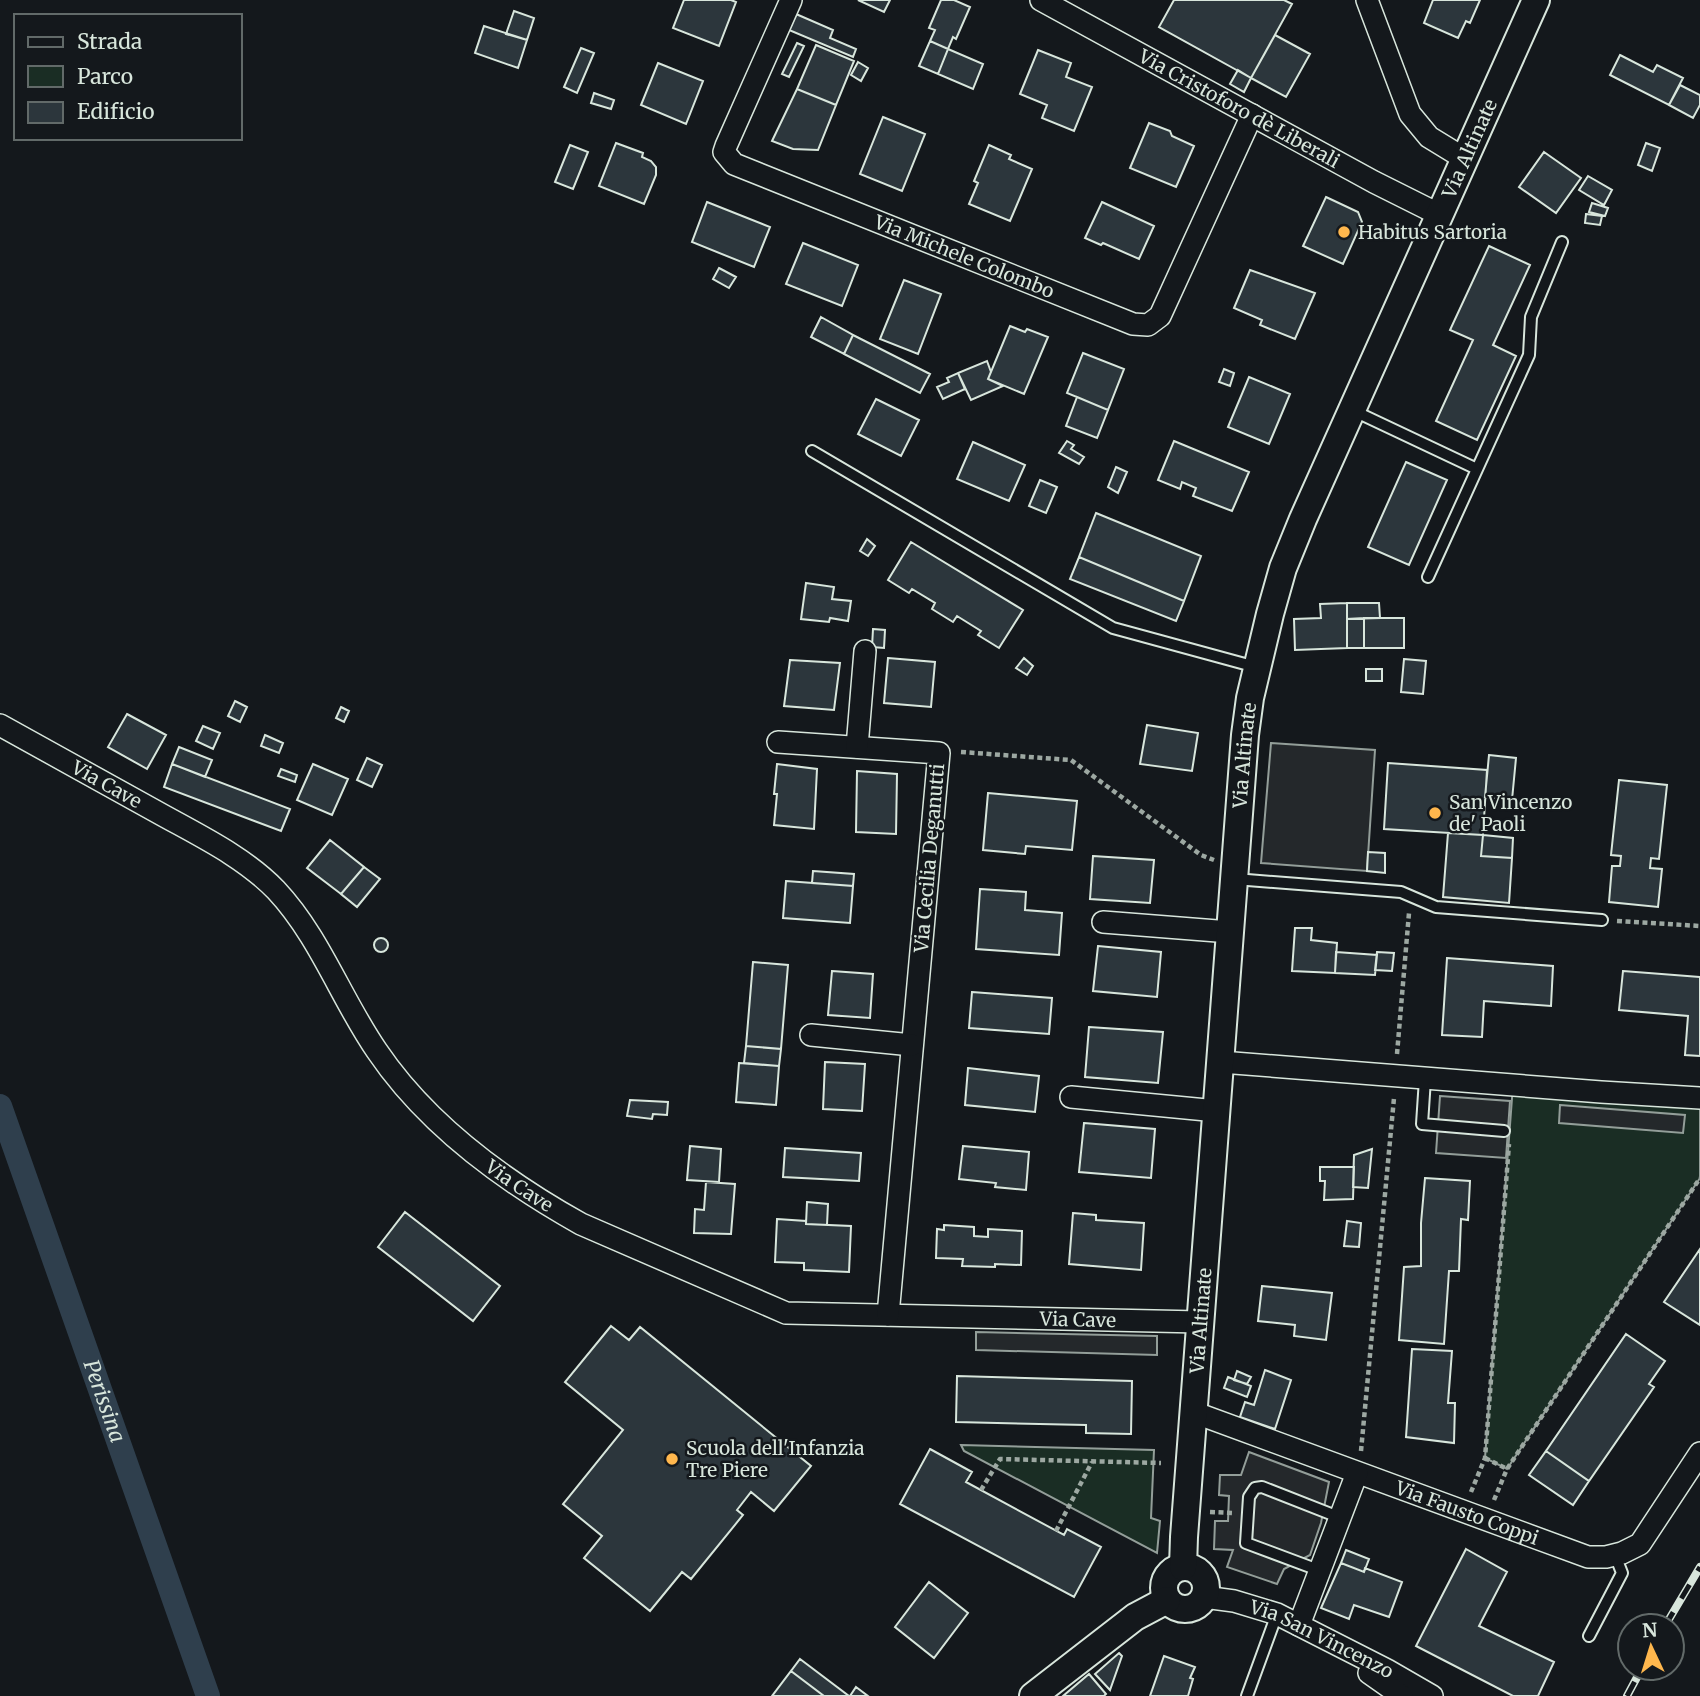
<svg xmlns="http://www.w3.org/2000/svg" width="1700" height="1696" font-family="Merriweather,serif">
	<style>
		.green { fill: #1a2d24; stroke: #939e99; stroke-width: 2 }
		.parking { fill: #24282b; stroke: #939e99; stroke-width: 2 }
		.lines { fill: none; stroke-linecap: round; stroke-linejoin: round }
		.canal { stroke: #2f3f4d; stroke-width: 24 }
		.building { fill: #2c363c; stroke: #d8e6dc; stroke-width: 2 }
		.service-casing { stroke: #d8e6dc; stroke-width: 14 }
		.minor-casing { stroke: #d8e6dc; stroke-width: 24 }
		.tertiary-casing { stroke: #d8e6dc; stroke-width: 30 }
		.path { stroke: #9da8a2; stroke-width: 4.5; stroke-dasharray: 5 3.5; stroke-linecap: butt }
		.service { stroke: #14181c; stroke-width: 10 }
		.minor { stroke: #14181c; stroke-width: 21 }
		.tertiary { stroke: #14181c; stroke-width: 26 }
		.rail-casing { stroke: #d8e6dc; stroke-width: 8 }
		.rail { stroke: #14181c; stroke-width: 5; stroke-dasharray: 16; stroke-linecap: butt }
		.poi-dot { fill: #ffb74d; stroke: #14181c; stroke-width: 2.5 }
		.labels { text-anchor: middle; stroke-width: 5; stroke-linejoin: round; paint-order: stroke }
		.street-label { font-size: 19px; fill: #d8e6dc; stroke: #14181c }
		.poi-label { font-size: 19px; fill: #d8e6dc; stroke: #14181c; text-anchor: start }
		.water-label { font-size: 21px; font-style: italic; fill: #d8e6dc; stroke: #14181c }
	</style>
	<rect width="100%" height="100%" fill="#14181c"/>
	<path class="green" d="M1513 1085 1700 1097V1178L1507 1469 1485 1458Z
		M961 1445 1154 1450 1151 1518 1160 1521 1157 1553 964 1451Z"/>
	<path class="parking" d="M1271 743 1375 750 1367 871 1261 863Z
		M1440 1096 1510 1101 1506 1158 1436 1153Z
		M1560 1105 1685 1115 1683 1133 1559 1123Z
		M976 1332 1157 1336V1355L976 1350Z
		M1249 1452 1329 1482 1321 1523 1310 1555 1284 1569 1277 1584 1227 1567 1233 1550 1214 1549 1215 1521H1228L1229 1496 1219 1495 1220 1475H1241Z"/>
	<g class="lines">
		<path class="canal" id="s1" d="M0 1106 208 1696"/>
	</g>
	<path class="building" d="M684 0H731L736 2 719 46 673 28Z
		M858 0H890L884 12Z
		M941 0H954L970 7 956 39 953 37 948 49 930 41 935 30 929 28Z
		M1174 0H1284L1292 4 1251 78 1159 27Z
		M1433 0H1480L1470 23 1466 21 1458 38 1424 23Z
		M514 11 534 18 527 40 506 34Z
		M796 14 833 30 830 38 856 49 853 57 789 30Z
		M484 26 527 40 518 68 475 53Z
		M1275 35 1310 54 1286 97 1251 78Z
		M930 41 948 49 938 74 919 66Z
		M797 43 804 46 789 77 782 74Z
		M816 45 854 61 836 105 797 89Z
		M581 48 594 53 577 93 564 87Z
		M948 49 983 64 973 89 938 74Z
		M1038 50 1071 63 1066 77 1092 87 1074 131 1042 118 1047 105 1020 94Z
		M1620 55 1653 72 1657 65 1683 78 1669 105 1610 75Z
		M858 62 868 68 861 81 851 75Z
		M658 63 703 81 686 124 641 105Z
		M1238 70 1251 78 1244 92 1230 84Z
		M1680 85 1700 95V105L1693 118 1669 105Z
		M797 89 836 105 818 150 793 149 772 141Z
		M594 93 614 100 611 109 591 103Z
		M883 117 925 134 902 191 860 174Z
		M1149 123 1170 131 1172 136 1194 146 1176 187 1130 168Z
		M616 143 643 153 642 157 651 161 656 167V175L644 204 599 186Z
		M1646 143 1660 148 1652 171 1638 165Z
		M570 145 588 152 573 189 555 182Z
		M989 145 1011 155 1009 159 1032 169 1010 221 969 204 978 183 974 181Z
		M1544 152 1581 178 1556 213 1519 187Z
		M1588 176 1612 190 1604 205 1579 190Z
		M1326 197 1358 212 1362 222 1343 264 1303 246Z
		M707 202 770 227 754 267 692 242Z
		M1102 202 1154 226 1139 259 1103 243 1101 245 1085 238Z
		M1592 203 1608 208 1605 216 1589 212Z
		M1586 214 1602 216 1600 225 1585 223Z
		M803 243 858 265 842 306 786 284Z
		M1489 246 1530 265 1493 345 1516 356 1477 440 1436 421 1473 340 1450 330Z
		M719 268 736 277 729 288 713 279Z
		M1250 270 1315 293 1295 339 1260 325 1262 320 1234 308Z
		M904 280 941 294 918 354 880 339Z
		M821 317 853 335 844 354 811 337Z
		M1010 326 1025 332 1027 329 1048 337 1024 394 988 379Z
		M853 335 930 374 920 393 844 354Z
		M1083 353 1124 369 1108 410 1067 393Z
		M987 361 991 372 988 379 1003 386 971 400 958 373Z
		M1224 369 1234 373 1230 386 1219 382Z
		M958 373 965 389 943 399 937 387 949 382 947 378Z
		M1249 377 1290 394 1269 444 1228 427Z
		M1077 397 1108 410 1097 438 1066 426Z
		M876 399 919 420 901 456 858 434Z
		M1067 441 1074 445 1071 449 1084 457 1079 464 1059 453Z
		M1174 441 1249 472 1232 511 1193 496 1196 488 1182 482 1180 489 1158 480Z
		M973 442 1025 465 1009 501 957 479Z
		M1406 462 1447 480 1409 565 1368 547Z
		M1116 467 1127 472 1118 493 1108 487Z
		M1040 480 1057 487 1046 513 1029 506Z
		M1096 513 1201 556 1184 601 1079 557Z
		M867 539 875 546 868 556 860 551Z
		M911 542 1023 610 999 648 978 635 981 631 957 616 953 622 932 609 935 603 912 589 909 593 888 580Z
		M1079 557 1184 601 1176 621 1070 579Z
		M806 583 834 587 832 599 851 601 848 621 830 618 829 622 801 619Z
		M1347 603H1379L1380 618 1347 619Z
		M1347 603V648L1295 650 1294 619 1321 618 1320 604Z
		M1364 618V648H1347V619Z
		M1364 618H1404V648H1364Z
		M873 629 885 630 884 648 872 647Z
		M888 658 935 662 931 707 884 703Z
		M1024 658 1033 666 1027 675 1016 668Z
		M1404 659 1426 661 1423 694 1401 692Z
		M790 660 840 663 834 710 784 706Z
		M1366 669H1382V681H1366Z
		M235 701 247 707 240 722 228 716Z
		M341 707 349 711 344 722 336 718Z
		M127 714 166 735 147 769 108 747Z
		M1147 725 1198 733 1192 771 1140 764Z
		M203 726 220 733 213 749 196 741Z
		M265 735 283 743 279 753 261 746Z
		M179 747 212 760 205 777 172 764Z
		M1489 755 1516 758 1512 800 1485 797Z
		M367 758 382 765 372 787 357 780Z
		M1388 763 1487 770 1483 835 1384 829Z
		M172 764 290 809 281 831 164 787Z
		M313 764 348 779 332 815 297 800Z
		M777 764 817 769 814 829 774 825 777 794H774Z
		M281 769 297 775 295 782 278 776Z
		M857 771 897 774 896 834 856 832Z
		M1619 780 1667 785 1659 859 1651 858 1650 868 1662 869 1658 907 1609 902 1612 866H1620L1621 856 1611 855Z
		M988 793 1077 801 1072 850 1026 846 1025 854 983 850Z
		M1448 833 1483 835 1481 856 1512 858 1509 903 1443 897Z
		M1483 835 1513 838 1512 858 1481 856Z
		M330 840 364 867 341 894 307 868Z
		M1368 852 1385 853V873L1367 871Z
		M1093 856 1154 860 1150 903 1090 899Z
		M364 867 380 879 357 907 341 894Z
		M813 871 854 874 853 886 812 883Z
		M786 881 853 886 850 923 783 918Z
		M980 889 1026 892 1025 910 1062 913 1059 955 976 949Z
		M1295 928H1312L1311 940 1337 943 1335 973 1292 971Z
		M374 945a7 7 0 1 1 14 0a7 7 0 1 1-14 0Z
		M1098 946 1161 952 1157 997 1093 991Z
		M1336 952 1377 955 1375 975 1335 973Z
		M1377 952 1394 953 1392 971 1375 970Z
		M1447 958 1553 966 1551 1006 1484 1001 1482 1037 1442 1035Z
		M753 962 788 965 781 1049 746 1046Z
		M832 971 873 974 870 1018 828 1015Z
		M1623 971 1700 977V1056L1685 1055 1688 1016 1619 1010Z
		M972 992 1052 998 1049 1034 969 1028Z
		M1089 1027 1163 1032 1158 1083 1085 1077Z
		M746 1046 781 1049 779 1066 744 1063Z
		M825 1062 865 1064 862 1111 823 1109Z
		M739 1063 779 1066 776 1105 736 1102Z
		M968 1068 1039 1076 1035 1112 965 1105Z
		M630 1100 668 1102 667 1115 653 1114 652 1119 627 1116Z
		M1084 1123 1155 1129 1151 1178 1079 1172Z
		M690 1146 721 1149 719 1182 687 1180Z
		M963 1146 1029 1152 1026 1190 995 1187 996 1183 959 1179Z
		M785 1148 861 1153 859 1181 783 1177Z
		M1372 1149 1368 1188 1353 1187 1354 1155Z
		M1320 1167H1354L1353 1199 1324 1200 1325 1181H1320Z
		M1425 1178 1470 1181 1468 1220 1461 1219 1459 1271H1449L1444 1344 1399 1340 1404 1267 1421 1266V1223Z
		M706 1182 735 1184 731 1234 694 1233 695 1209 704 1210Z
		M807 1202 828 1204 827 1225 806 1224Z
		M405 1212 500 1286 473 1321 378 1247Z
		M1073 1213 1096 1215V1220L1144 1223 1141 1270 1069 1264Z
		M777 1219 806 1221V1224L851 1226 849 1272 804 1270V1263L775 1262Z
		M1347 1221 1361 1223 1359 1247 1344 1246Z
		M944 1225 974 1227V1236L988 1237V1229L1022 1231 1021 1265 995 1264V1267L962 1266 963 1259 936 1258 937 1229 944 1230Z
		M1700 1249V1325L1664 1302Z
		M1262 1286 1332 1293 1326 1340 1294 1336 1295 1325 1258 1321Z
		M611 1326 629 1340 640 1327 811 1466 774 1511 751 1492 737 1510 743 1515 691 1579 682 1572 650 1611 584 1558 602 1536 563 1504 623 1430 565 1382Z
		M1626 1334 1665 1361 1649 1384 1654 1387 1589 1481 1546 1451Z
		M1412 1349 1452 1351 1448 1403H1455L1454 1443 1406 1437Z
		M1265 1370 1291 1380 1275 1429 1240 1417 1245 1402 1254 1405Z
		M1237 1371 1251 1377 1247 1384 1234 1380Z
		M957 1376 1132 1381 1131 1434 1086 1433V1425L956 1422Z
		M1228 1377 1251 1386 1247 1397 1224 1388Z
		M930 1449 972 1472 966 1482 1064 1535 1067 1529 1101 1547 1074 1597 900 1504Z
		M1546 1451 1589 1481 1573 1505 1529 1475Z
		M1466 1549 1507 1572 1479 1626 1554 1662 1538 1696H1513L1416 1646Z
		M1346 1550 1369 1559 1364 1572 1341 1563Z
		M1341 1563 1364 1572 1365 1568 1402 1582 1389 1617 1354 1605 1349 1619 1321 1608Z
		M929 1582 968 1613 934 1658 895 1627Z
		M1119 1653 1122 1656 1110 1690 1095 1674Z
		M1164 1656 1195 1667 1190 1678 1193 1679 1188 1696H1150Z
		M800 1659 849 1696H824L791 1671Z
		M791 1671 824 1696H772Z
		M1089 1674 1106 1694 1104 1696H1063Z
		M856 1687 868 1696H850Z"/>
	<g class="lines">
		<g class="service-casing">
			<path id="service" d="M1352 410 1477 469
				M812 451 1113 628 1256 667
				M1428 577 1529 355 1531 317 1562 242
				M1235 879 1401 892 1436 907 1602 920
				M1425 1079 1422 1124 1504 1131
				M1321 1571 1246 1543 1249 1497 1255 1488 1262 1487 1341 1518
				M1589 1636 1622 1573 1615 1555
				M1247 1696 1277 1614"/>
		</g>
		<g class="minor-casing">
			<g id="minor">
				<path id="s2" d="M791 0 726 146 724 152 734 164 1133 324 1148 325 1160 316 1252 115"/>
				<path id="s3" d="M1041 0 1374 182 1440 215"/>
				<path d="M1367 0 1410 114 1429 137 1465 159"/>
				<path id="s4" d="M0 725C52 754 105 783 157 812 198 835 243 856 276 890 320 937 341 999 377 1051 427 1125 504 1181 581 1224L786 1313 1200 1322"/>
				<path d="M778 742 939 753 888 1315"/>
				<path d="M857 747 865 651"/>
				<path d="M1103 922 1230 932"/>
				<path d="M811 1035 912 1045"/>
				<path d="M1221 1062 1601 1092 1700 1098"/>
				<path d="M1071 1097 1217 1111"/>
				<path id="s5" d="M1193 1412 1588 1557H1606L1622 1553 1640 1544 1700 1453"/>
				<path id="s6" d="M1204 1597 1234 1601 1277 1614 1387 1670 1432 1696"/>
				<path d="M1299 1625 1357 1473"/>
				<path d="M1369 1673 1402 1696"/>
			</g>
		</g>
		<g class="tertiary-casing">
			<g id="tertiary">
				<circle cx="1185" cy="1588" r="21"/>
				<path id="s7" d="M1183 1567 1184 1537 1245 735 1250 698 1270 614 1283 568 1303 519 1536 0"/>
				<path d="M1033 1696 1135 1617 1167 1600"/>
			</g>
		</g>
		<path class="path" d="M961 752 1071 760 1201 855 1214 860
			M1617 921 1700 926
			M1397 1054 1409 913
			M1361 1451 1394 1098
			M1485 1458 1507 1469
			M981 1490 1000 1459 1161 1463
			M1471 1492 1485 1458 1509 1144
			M1494 1500 1507 1469 1700 1178
			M1210 1512 1233 1513
			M1056 1531 1092 1462"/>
		<use href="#service" class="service"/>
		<use href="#minor" class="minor"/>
		<use href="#tertiary" class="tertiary"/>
		<g class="rail-casing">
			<path id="rail" d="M1665 1626 1700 1567
				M1627 1696 1642 1668"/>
		</g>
		<use href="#rail" class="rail"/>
	</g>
	<g class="poi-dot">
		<circle cx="1344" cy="232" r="7"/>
		<circle cx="1435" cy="813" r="7"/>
		<circle cx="672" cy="1459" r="7"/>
	</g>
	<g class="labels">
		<g class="street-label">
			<text dy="7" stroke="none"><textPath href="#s3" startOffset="226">Via Cristoforo dè Liberali</textPath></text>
			<text dy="7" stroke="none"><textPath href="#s7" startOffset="1465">Via Altinate</textPath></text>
			<text dy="7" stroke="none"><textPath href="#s2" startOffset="430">Via Michele Colombo</textPath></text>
			<text dy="7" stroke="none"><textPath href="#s7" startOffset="814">Via Altinate</textPath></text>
			<text dy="7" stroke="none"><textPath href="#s4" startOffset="122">Via Cave</textPath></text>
			<text transform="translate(929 858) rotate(-85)" y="7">Via Cecilia Deganutti</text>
			<text dy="7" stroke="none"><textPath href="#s4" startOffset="710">Via Cave</textPath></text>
			<text dy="7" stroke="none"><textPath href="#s4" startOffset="1298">Via Cave</textPath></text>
			<text dy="7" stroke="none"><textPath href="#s7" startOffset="247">Via Altinate</textPath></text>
			<text dy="7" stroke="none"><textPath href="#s5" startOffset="292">Via Fausto Coppi</textPath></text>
			<text dy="7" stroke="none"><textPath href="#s6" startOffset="126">Via San Vincenzo</textPath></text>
		</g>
		<g class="poi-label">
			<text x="1358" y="239">Habitus Sartoria</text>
			<text x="1449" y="809">San Vincenzo<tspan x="1449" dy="22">de' Paoli</tspan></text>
			<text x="686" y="1455">Scuola dell'Infanzia<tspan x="686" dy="22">Tre Piere</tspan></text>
		</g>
		<g class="water-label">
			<text dy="7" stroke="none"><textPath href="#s1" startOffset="313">Perissina</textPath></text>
		</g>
	</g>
	<rect x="14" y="14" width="228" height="126" fill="#14181c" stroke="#626a69" stroke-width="2"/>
	<rect x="28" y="37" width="35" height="10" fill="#14181c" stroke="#626a69" stroke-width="2"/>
	<text x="77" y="49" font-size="21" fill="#d8e6dc">Strada</text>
	<rect x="28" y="66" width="35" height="21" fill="#1a2d24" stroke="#626a69" stroke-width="2"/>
	<text x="77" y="84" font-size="21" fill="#d8e6dc">Parco</text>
	<rect x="28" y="102" width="35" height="21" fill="#2c363c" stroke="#626a69" stroke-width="2"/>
	<text x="77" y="119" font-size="21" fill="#d8e6dc">Edificio</text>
	<g transform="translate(1651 1647) rotate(356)"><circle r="33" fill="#14181c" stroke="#626a69" stroke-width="2"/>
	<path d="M0-5L12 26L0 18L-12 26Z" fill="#ffb74d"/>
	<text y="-10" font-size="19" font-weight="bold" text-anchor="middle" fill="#d8e6dc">N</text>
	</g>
</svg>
